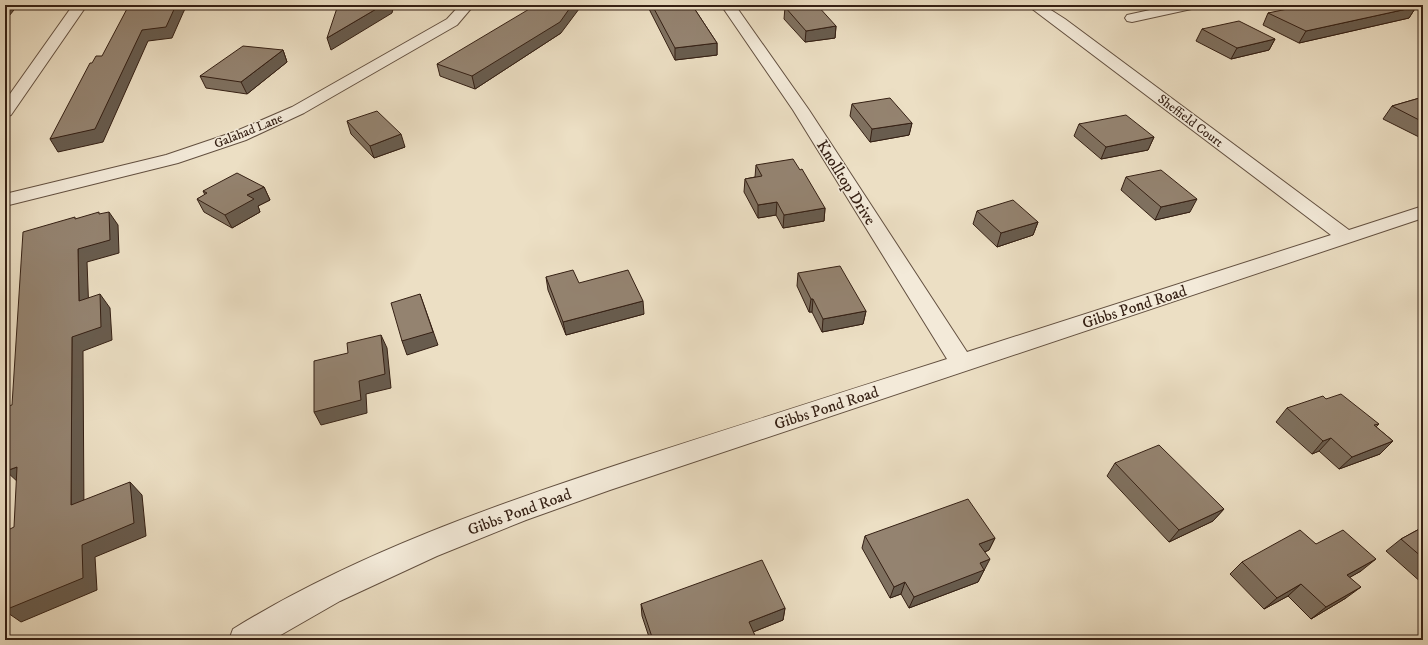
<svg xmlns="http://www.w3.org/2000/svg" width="1428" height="645" font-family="'IM FELL DW Pica',serif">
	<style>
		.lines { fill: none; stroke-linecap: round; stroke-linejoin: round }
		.minor-casing { stroke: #635040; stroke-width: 2 }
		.minor { fill: #f3ead9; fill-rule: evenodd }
		.wall { fill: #7f7160; stroke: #352014 }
		.shaded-wall { fill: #685c4e; stroke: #352014 }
		.building { fill: #948370; stroke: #352014 }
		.labels { text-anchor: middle; stroke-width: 3; stroke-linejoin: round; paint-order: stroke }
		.far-street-label { font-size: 13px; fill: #352014; stroke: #f3ead9 }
		.street-label { font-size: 16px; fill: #352014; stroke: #f3ead9 }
	</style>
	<rect width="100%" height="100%" fill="#ecdfc4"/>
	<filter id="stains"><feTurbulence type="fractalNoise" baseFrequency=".005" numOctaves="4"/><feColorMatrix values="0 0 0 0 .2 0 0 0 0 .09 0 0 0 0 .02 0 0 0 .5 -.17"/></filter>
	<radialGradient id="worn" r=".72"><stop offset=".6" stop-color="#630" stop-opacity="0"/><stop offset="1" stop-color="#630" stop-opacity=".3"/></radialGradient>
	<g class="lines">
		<g class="minor-casing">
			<path id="minor" d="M73 5H87L11 115 5 117V101Z
				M460 5H474L457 25 304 113 246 140 178 163 5 206V194L166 155 234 132 292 107 447 19Z
				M721 5H735L809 110 967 352 1331 235 1027 5H1043L1065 19 1349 230 1423 206V218L610 490 526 520 437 556 340 601 272 640H229L233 629C356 553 495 505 632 460 737 426 842 392 947 359L793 110Z
				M1173 5H1198L1196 8 1132 22 1127 21 1125 18 1127 15Z"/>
		</g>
		<use href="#minor" class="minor"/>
	</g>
	<path class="wall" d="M647 5H692L717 43V55L675 60Z
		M785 7 836 26 835 38 805 42 784 19Z
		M1416 7 1409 18 1299 43 1263 25 1268 13Z
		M1202 29 1275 39 1269 50 1231 59 1196 41Z
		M561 33 475 89 440 76 437 64Z
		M283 50 287 62 247 94 206 88 200 76Z
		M1423 97V139L1383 119 1392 106Z
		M852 104 912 123 909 135 870 142 850 116Z
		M347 121 405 147 374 158 351 134Z
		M1079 124 1154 137 1148 150 1101 159 1074 136Z
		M756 165 825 208 824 221 783 228 776 215 758 218 744 192 745 179 755 177Z
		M1126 177 1190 212 1155 220 1121 190Z
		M264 187 270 200 258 206 260 212 232 228 204 212 197 199 205 195 203 191Z
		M977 211 1038 222 1033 235 997 247 973 224Z
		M798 273 866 311 863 324 822 332 812 312H809L797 286Z
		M546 277 644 314 566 335 548 290Z
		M1326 399 1379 424 1376 427 1393 441 1380 454 1339 469 1319 451 1312 454 1276 422 1287 408Z
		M1115 463 1224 509 1213 521 1169 542 1107 476Z
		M1423 527V584L1386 551 1401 539Z
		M865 536 995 538 989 550 985 552 984 571 983 572 978 582 909 608 901 594 890 598 862 548Z
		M1316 544 1361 571 1350 577 1346 598 1311 619 1288 596 1264 609 1230 574 1242 562Z
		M641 604 785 608 783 620 753 632 757 640H650L642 616Z"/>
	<path class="shaded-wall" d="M5 5H18L5 21Z
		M176 5H187L183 13 172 38 148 41 103 142 58 152 50 139 142 30Z
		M383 5H394L392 13 331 50 327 38Z
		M572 5H582L561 33 475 89 472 76Z
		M1416 7 1409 18 1299 43 1306 31Z
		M836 26 835 38 805 42 806 31Z
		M1275 39 1269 50 1231 59 1237 48Z
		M717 43V55L675 60V48Z
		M283 50 287 62 247 94 241 82Z
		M912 123 909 135 870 142 872 129Z
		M401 134 405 147 374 158 370 146Z
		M1154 137 1148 150 1101 159 1106 147Z
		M264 187 270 200 258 206 260 212 232 228 225 215 247 195Z
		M1197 199 1190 212 1155 220 1161 207Z
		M777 202 776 215 758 218V205Z
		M825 208 824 221 783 228 784 215Z
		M109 212 118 225 119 253 87 262 89 314 79 301 78 249Z
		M1038 222 1033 235 997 247 1001 233Z
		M100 294 110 308 112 340 83 351 84 518 71 505 72 337Z
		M420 294 438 345 407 355 402 341Z
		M811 299H813L812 312H809Z
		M643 301 644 314 566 335 563 322Z
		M866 311 863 324 822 332 823 319Z
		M381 335 387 348 391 388 366 394 367 413 321 425 314 412 359 381Z
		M1331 438 1319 451 1312 454 1323 441Z
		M1393 441 1380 454 1339 469 1352 457Z
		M17 467 20 484 6 471Z
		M130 482 142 495 146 536 95 557 97 590 21 622 5 611V610L82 545Z
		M1224 509 1213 521 1169 542 1179 530Z
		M995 538 989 550 974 556 979 544Z
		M990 559 978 582 909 608 914 597 980 563Z
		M1376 559 1361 571 1333 587 1347 575Z
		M905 582 901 594 890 598 894 587Z
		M1301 584 1288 596 1264 609 1277 598Z
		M1361 587 1346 598 1311 619 1326 607Z
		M785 608 783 620 748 634 749 622Z"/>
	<path class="building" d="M129 5H176L166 27 142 30 95 129 50 139 90 63H92L96 56H102Z
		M338 5H383L327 38Z
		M536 5H572L560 22 472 76 437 64Z
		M652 5H692L717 43 675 48Z
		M802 5H817L836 26 806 31 785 7Z
		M1307 5H1411L1416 7 1306 31 1268 13Z
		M1239 21 1275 39 1237 48 1202 29Z
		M243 46 283 50 241 82 200 76Z
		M1423 97V122L1392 106Z
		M890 98 912 123 872 129 852 104Z
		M377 111 401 134 370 146 347 121Z
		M1126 115 1154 137 1106 147 1079 124Z
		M793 159 800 170 802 169 825 208 784 215 777 202 758 205 745 179 762 176 756 165Z
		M1161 170 1197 199 1161 207 1126 177Z
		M237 173 264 187 247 195 254 199 225 215 197 199 207 193 203 191Z
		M1013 200 1038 222 1001 233 977 211Z
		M99 212V214L109 212 110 240 78 249 79 301 100 294 101 327 72 337 71 505 130 482 134 523 82 545 83 578 5 610V594L8 530 14 527 17 467 6 471 8 449 5 450V446L8 406 12 405 23 232 75 217V219Z
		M840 266 866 311 823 319 813 299H811L798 273Z
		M573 270 579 283 628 270 643 301 563 322 546 277Z
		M420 294 433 332 402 341 391 303Z
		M381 335 385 374 359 381 361 400 314 412V361L348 353 347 343Z
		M1341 394 1379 424 1374 425 1393 441 1352 457 1331 438 1323 441 1287 408 1323 396 1326 399Z
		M1159 445 1224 509 1179 530 1115 463Z
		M968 499 995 538 979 544 990 559 980 563 984 570 914 597 905 582 894 587 865 536Z
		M1423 527V558L1401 539Z
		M1300 530 1316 544 1343 530 1376 559 1347 575 1361 587 1326 607 1301 584 1277 598 1242 562Z
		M762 560 785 608 749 622 757 640H653L641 604Z"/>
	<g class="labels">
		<g class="far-street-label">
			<text transform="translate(1191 120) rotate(37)" y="5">Sheffield Court</text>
			<text transform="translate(248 130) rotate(-22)" y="5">Galahad Lane</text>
		</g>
		<g class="street-label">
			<text transform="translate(847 182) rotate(58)" y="6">Knolltop Drive</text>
			<text transform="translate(1134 306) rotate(-18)" y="6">Gibbs Pond Road</text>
			<text transform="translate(826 407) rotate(-18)" y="6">Gibbs Pond Road</text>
			<text transform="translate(519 511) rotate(-20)" y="6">Gibbs Pond Road</text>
		</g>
	</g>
	<rect width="1428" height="645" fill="none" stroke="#ecdfc4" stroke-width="20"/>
	<rect x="6" y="6" width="1416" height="633" fill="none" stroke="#352014" stroke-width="2"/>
	<rect x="10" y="10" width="1408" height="625" fill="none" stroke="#352014"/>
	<rect width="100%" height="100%" filter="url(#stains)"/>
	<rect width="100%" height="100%" fill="url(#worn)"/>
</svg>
